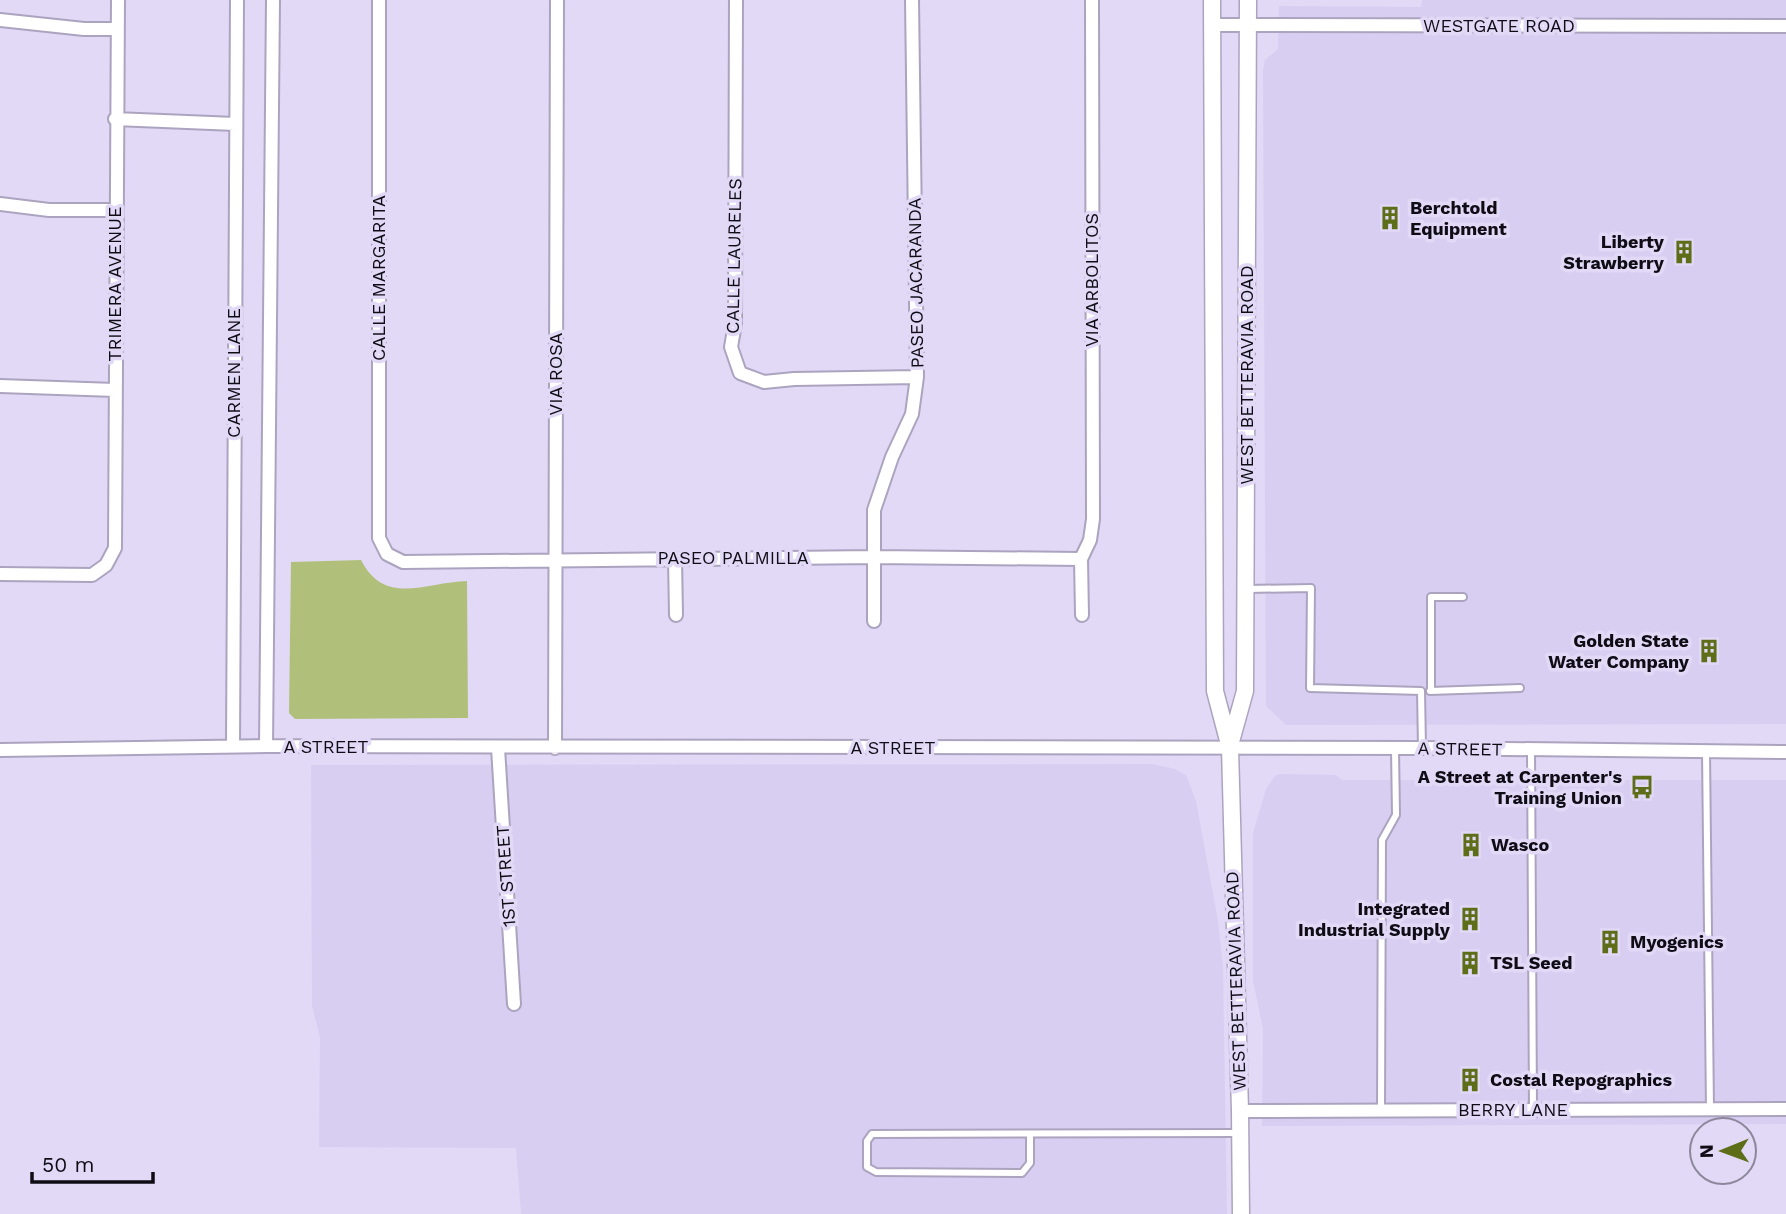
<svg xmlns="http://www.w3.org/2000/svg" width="1786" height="1214" font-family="'Work Sans',sans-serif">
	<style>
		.built { fill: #d8cef2 }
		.green { fill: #b0c07b }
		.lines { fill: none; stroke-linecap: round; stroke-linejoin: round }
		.service-casing { stroke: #aca4bf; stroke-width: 10 }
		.minor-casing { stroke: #aca4bf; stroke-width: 16 }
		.tertiary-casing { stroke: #aca4bf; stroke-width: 19 }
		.service { stroke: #fff; stroke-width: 6 }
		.minor { stroke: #fff; stroke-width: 12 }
		.tertiary { stroke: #fff; stroke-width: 16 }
		.labels { text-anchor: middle; stroke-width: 7; stroke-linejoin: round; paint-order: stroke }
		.street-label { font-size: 18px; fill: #0f0c15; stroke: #e1d9f6 }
		.poi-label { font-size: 18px; font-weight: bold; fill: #0f0c15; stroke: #e1d9f6; text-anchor: start }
	</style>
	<rect width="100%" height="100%" fill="#e1d9f6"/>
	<path class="built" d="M1422 0H1786V724L1286 725 1266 706 1263 70 1265 60 1278 49 1279 6 1421 7Z
		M1152 764 1175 769 1186 775 1196 801 1218 921 1223 967 1227 1214H521L516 1148 319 1147 320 1037 312 1006 311 765Z
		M1280 774 1336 775 1342 780H1786V1124L1262 1126 1263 1029 1253 981V833L1266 789 1275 776Z"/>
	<path class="green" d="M361 560C385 607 426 582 467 581L468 718 295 719 289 713 291 562Z"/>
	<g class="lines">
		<g class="service-casing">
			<path id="service" d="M1247 589 1311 588 1310 688 1421 691 1422 748
				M1430 691 1520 688
				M1431 691V597H1463
				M1531 750 1533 1110
				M1706 751 1710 1110
				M1381 1111 1382 840 1396 815 1395 749
				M1030 1134V1163L1022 1173 876 1172 867 1167V1141L872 1134 1238 1133"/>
		</g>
		<g class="minor-casing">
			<path id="minor" d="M379 0V538L387 554 403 562 874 557 1081 559
				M736 0 735 324 731 347 740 373 764 382 794 379 917 377
				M0 20 84 29H117
				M1212 25 1786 26
				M115 119 235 124
				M0 204 49 210H116
				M0 386 115 390
				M675 559 676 615
				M0 574 92 575 106 565 115 548 118 0
				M1082 615 1081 559 1090 540 1093 519 1092 0
				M874 621V510L892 457 912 414 917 377 912 0
				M233 746 237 0
				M266 746 273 0
				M498 748 514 1004
				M555 748 557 0
				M0 750 266 746 1422 748 1786 752
				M1240 1111 1786 1109"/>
		</g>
		<g class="tertiary-casing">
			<path id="tertiary" d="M1212 0 1215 691 1230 748 1240 1111 1241 1214
				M1230 745 1245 691 1248 0"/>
		</g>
		<use href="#service" class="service"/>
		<use href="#minor" class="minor"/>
		<use href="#tertiary" class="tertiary"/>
	</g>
	<defs>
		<g id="building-bare" transform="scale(1.89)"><path d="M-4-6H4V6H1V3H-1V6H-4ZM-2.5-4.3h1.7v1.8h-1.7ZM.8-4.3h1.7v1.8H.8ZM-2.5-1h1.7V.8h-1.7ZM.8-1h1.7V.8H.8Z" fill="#5e6d18" stroke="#e1d9f6" stroke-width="2.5" paint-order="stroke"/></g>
		<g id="bus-bare" transform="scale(1.89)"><path d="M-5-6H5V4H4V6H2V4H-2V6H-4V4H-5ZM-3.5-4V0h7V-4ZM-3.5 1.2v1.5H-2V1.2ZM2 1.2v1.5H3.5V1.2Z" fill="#5e6d18" stroke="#e1d9f6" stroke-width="2.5" paint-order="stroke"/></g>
	</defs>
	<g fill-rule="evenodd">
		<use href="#building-bare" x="1390" y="218"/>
		<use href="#building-bare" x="1684" y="252"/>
		<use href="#building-bare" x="1709" y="651"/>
		<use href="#bus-bare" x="1642" y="787"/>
		<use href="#building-bare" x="1471" y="845"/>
		<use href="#building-bare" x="1470" y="919"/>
		<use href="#building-bare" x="1610" y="942"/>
		<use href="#building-bare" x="1470" y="963"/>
		<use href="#building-bare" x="1470" y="1080"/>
	</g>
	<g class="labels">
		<g class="street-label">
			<text x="1499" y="32">WESTGATE ROAD</text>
			<text transform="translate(734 256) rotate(-89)" y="6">CALLE LAURELES</text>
			<text transform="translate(379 278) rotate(-90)" y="6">CALLE MARGARITA</text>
			<text transform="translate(1092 280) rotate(-90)" y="6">VIA ARBOLITOS</text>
			<text transform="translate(916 283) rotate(-91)" y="6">PASEO JACARANDA</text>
			<text transform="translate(115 284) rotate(-90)" y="6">TRIMERA AVENUE</text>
			<text transform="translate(234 373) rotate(-90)" y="6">CARMEN LANE</text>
			<text transform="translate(556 374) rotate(-90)" y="6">VIA ROSA</text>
			<text transform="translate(1247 375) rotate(-90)" y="6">WEST BETTERAVIA ROAD</text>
			<text x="733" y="564">PASEO PALMILLA</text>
			<text x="326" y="753">A STREET</text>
			<text x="893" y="754">A STREET</text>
			<text transform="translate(1460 749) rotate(1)" y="6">A STREET</text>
			<text transform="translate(506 876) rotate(-94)" y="6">1ST STREET</text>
			<text transform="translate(1236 981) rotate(-92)" y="6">WEST BETTERAVIA ROAD</text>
			<text x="1513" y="1116">BERRY LANE</text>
		</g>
		<g class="poi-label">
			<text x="1410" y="214">Berchtold<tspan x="1410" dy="21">Equipment</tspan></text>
			<text x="1664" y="248" text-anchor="end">Liberty<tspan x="1664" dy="21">Strawberry</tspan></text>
			<text x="1689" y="647" text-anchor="end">Golden State<tspan x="1689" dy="21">Water Company</tspan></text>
			<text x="1622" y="783" text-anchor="end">A Street at Carpenter's<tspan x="1622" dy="21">Training Union</tspan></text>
			<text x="1491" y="851">Wasco</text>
			<text x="1450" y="915" text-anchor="end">Integrated<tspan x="1450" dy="21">Industrial Supply</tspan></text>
			<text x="1630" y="948">Myogenics</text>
			<text x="1490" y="969">TSL Seed</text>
			<text x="1490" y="1086">Costal Repographics</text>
		</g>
	</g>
	<g transform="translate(1723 1151) rotate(269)"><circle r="33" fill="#e1d9f6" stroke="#8d879c" stroke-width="2"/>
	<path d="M0-5L12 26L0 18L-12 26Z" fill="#5e6d18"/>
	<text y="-10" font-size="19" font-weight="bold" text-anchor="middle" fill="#0f0c15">N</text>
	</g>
	<path d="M32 1172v10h121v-10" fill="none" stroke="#0f0c15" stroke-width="3.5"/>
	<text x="42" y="1172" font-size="21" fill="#0f0c15" stroke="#e1d9f6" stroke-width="5" paint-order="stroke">50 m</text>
</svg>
